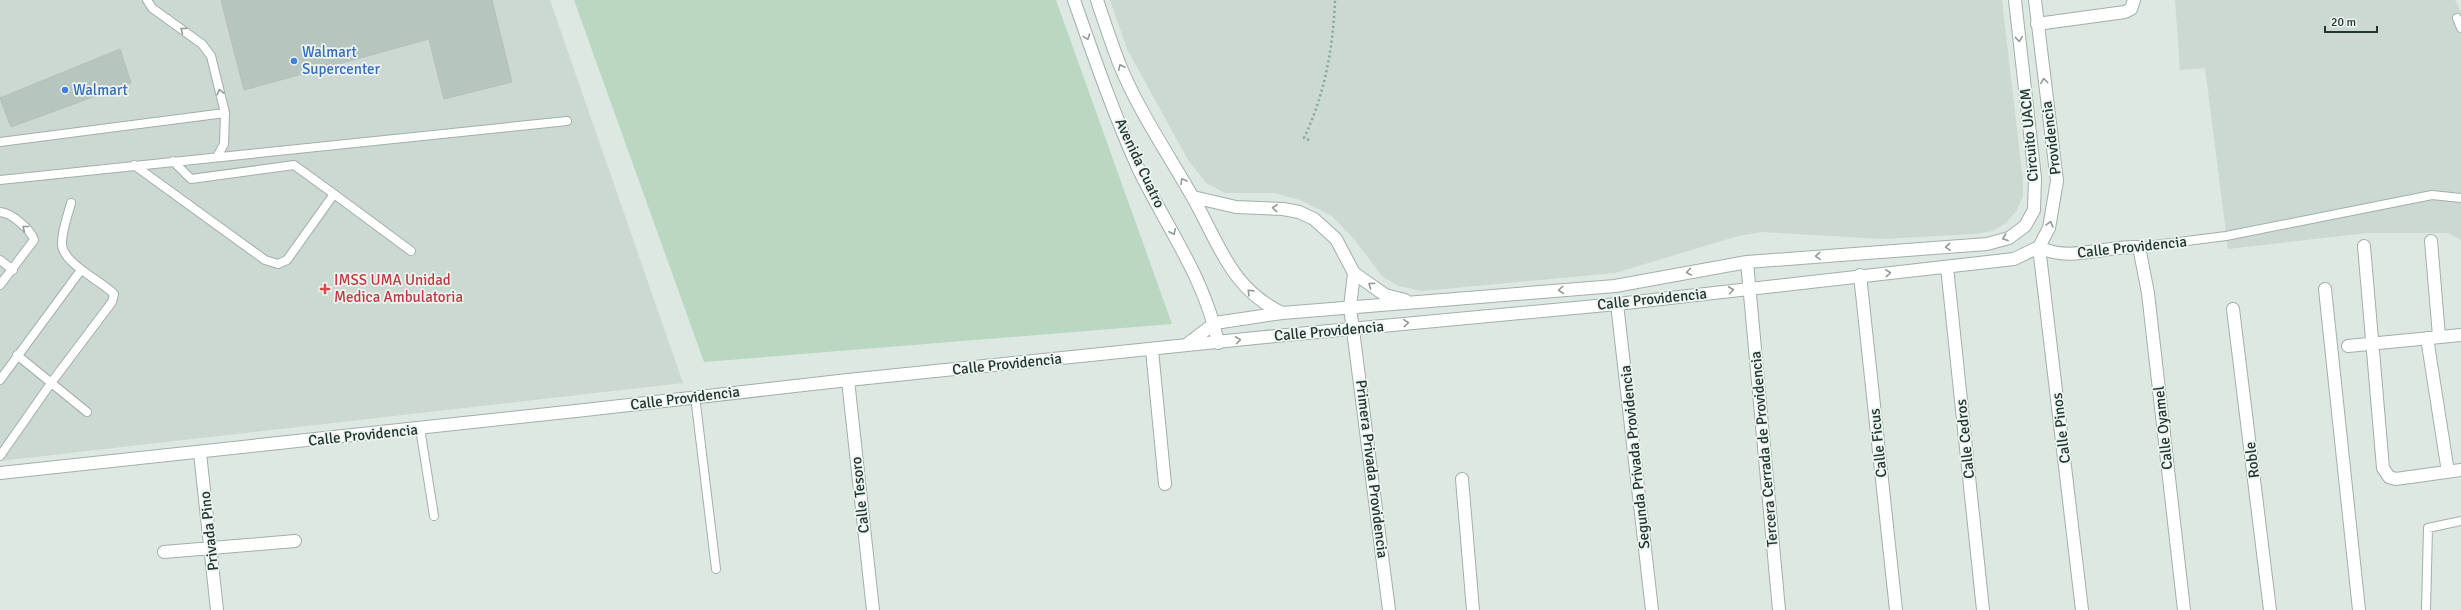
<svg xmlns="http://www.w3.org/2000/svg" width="2461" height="610" font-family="Signika,sans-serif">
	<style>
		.built { fill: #ccd8d2 }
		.green { fill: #b9d7c1 }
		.building { fill: #b7c5bf; stroke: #b1c1ba }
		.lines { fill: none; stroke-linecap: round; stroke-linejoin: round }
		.lane-casing { stroke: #a2afaa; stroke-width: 10 }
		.street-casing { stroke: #a2afaa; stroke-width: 14 }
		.path { stroke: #81a99c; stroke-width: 2.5; stroke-dasharray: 2 3; stroke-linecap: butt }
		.lane { stroke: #fff; stroke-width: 8 }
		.street { stroke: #fff; stroke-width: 12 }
		.oneway { stroke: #909a98 }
		.shop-dot { fill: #3f7fe0; stroke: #eef5f1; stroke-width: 1.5 }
		.health-dot { fill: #e0444e; stroke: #eef5f1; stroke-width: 1.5 }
		.labels { text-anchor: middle; stroke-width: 3.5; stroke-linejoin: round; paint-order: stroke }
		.shop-label { font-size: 15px; fill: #366cbe; stroke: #eef5f1; text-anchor: start }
		.street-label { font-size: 15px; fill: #213630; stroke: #eef5f1 }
		.health-label { font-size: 15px; fill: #be3a42; stroke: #eef5f1; text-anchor: start }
	</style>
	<rect width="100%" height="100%" fill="#dee8e3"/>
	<path class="built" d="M0 0H550L683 383 0 461Z
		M1110 0H2002L2023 181V196L2017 210 2006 223 1993 231 1975 234 1883 239 1762 232 1738 236 1615 273 1423 291 1398 286 1382 276 1354 239 1332 216 1300 200 1275 193H1225L1206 183 1188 160 1127 49Z
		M2175 0H2455L2461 12V240L2448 233H2368L2228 249 2205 68 2180 70Z"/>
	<path class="green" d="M574 0H1056L1172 324 704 362Z"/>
	<path class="building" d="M221 0H492L512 82 444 99 429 39 244 90Z
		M120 49 131 83 11 127 0 98Z"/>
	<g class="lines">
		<g class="lane-casing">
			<path id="lane" d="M147 0 152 8 202 44 211 56 225 113 224 144 217 157
				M2457 18 2461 28
				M0 142 225 113
				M173 161 191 179 294 165 334 194
				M134 165 265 260 278 264 287 260 334 194 411 251
				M0 180 567 121
				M0 212C12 213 31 230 34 240L0 285
				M2139 247 2226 236 2432 195 2461 198
				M0 260 13 270
				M17 355 87 412
				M0 380 81 270
				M695 396 716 569
				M420 428 434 516
				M0 456 51 383 112 302 114 294C102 281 61 263 62 243 62 230 68 215 71 203
				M2426 610 2428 528 2461 521"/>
		</g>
		<g class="street-casing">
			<path id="street" d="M1074 0C1094 57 1114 115 1139 170 1166 226 1206 280 1218 343
				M1097 0C1104 21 1111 42 1119 63 1138 110 1167 152 1192 196 1219 243 1230 288 1282 313
				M2037 24 2125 12 2131 9 2134 0
				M1193 197 1236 207 1283 209 1299 212 1314 219 1336 239 1354 273 1385 295 1405 300
				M2431 241 2439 336
				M2364 246 2383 468 2389 477 2396 479 2461 470
				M2039 247C2070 263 2106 245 2139 247L2148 293 2184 610
				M2039 247 2082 610
				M1747 262 1779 610
				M1947 267 1983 610
				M1354 273 1350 307 1389 610
				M1860 275 1896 610
				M2325 289 2359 610
				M1617 304 1652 610
				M2233 309 2270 610
				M2427 338 2448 472
				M1186 345 1215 323 1282 313 1615 286 1747 262 1987 244 2009 238 2025 226 2034 210 2035 178 2015 0
				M2348 346 2461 335
				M1152 350 1165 484
				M848 380 873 610
				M200 453 217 610
				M0 473 585 410 848 380 1255 338 1617 304 2014 259 2039 247 2049 228 2057 181 2035 0
				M1462 479 1473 610
				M164 552 295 541"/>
		</g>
		<path class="path" d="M1309 140 1304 138C1325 94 1333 48 1335 0"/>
		<use href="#lane" class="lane"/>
		<use href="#street" class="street"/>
	</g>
	<defs><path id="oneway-chevron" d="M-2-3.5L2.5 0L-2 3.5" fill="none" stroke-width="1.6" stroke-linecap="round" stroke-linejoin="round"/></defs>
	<g class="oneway">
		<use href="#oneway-chevron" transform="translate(183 30) rotate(-143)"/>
		<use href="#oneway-chevron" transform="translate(1087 37) rotate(70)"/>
		<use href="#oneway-chevron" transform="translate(2019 39) rotate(84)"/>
		<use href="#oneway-chevron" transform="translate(1121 67) rotate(-115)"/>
		<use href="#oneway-chevron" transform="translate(2044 81) rotate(-97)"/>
		<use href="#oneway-chevron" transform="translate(220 92) rotate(-104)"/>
		<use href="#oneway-chevron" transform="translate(1183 181) rotate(-121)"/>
		<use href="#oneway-chevron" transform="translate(1275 208) rotate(-175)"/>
		<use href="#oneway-chevron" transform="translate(2050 224) rotate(-74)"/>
		<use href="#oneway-chevron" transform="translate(25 228) rotate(-141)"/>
		<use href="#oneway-chevron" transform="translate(1173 232) rotate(65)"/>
		<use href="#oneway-chevron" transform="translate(2005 238) rotate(160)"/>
		<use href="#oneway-chevron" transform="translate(1948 247) rotate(176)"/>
		<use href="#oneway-chevron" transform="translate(1818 256) rotate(176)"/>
		<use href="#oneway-chevron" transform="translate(1689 272) rotate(170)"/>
		<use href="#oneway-chevron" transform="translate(1888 273) rotate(-5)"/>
		<use href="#oneway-chevron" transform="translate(1371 285) rotate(-144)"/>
		<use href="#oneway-chevron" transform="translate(1561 290) rotate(175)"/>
		<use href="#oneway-chevron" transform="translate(1731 290) rotate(-7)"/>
		<use href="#oneway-chevron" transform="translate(1250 292) rotate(-136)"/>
		<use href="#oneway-chevron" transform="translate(1406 323) rotate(-5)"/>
		<use href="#oneway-chevron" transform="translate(1238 340) rotate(-8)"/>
	</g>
	<g class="shop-dot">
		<circle cx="294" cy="61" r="4"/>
		<circle cx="65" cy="90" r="4"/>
	</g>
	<path class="health-dot" d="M323 283h4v4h4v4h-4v4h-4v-4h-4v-4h4z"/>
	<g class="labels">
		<g class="shop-label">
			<text x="302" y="57">Walmart<tspan x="302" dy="17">Supercenter</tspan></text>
			<text x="73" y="95">Walmart</text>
		</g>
		<g class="street-label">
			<text transform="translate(2029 135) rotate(-95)" y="5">Circuito UACM</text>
			<text transform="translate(2051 138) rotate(-97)" y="5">Providencia</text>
			<text transform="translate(1140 163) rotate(65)" y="5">Avenida Cuatro</text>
			<text transform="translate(2132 247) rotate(-6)" y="5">Calle Providencia</text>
			<text transform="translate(1652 299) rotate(-6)" y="5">Calle Providencia</text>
			<text transform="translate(1329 331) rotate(-5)" y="5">Calle Providencia</text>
			<text transform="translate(1007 364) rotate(-6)" y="5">Calle Providencia</text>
			<text transform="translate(685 398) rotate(-7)" y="5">Calle Providencia</text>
			<text transform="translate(2061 428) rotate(-97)" y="5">Calle Pinos</text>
			<text transform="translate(2163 428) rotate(-96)" y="5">Calle Oyamel</text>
			<text transform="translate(363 435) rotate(-6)" y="5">Calle Providencia</text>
			<text transform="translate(1965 439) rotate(-96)" y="5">Calle Cedros</text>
			<text transform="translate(1878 443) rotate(-96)" y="5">Calle Ficus</text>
			<text transform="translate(1764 449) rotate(-95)" y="5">Tercera Cerrada de Providencia</text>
			<text transform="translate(1635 457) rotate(-96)" y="5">Segunda Privada Providencia</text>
			<text transform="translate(2252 460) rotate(-97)" y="5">Roble</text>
			<text transform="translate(1372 469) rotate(83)" y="5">Primera Privada Providencia</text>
			<text transform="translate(860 495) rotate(-96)" y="5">Calle Tesoro</text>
			<text transform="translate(209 531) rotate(-96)" y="5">Privada Pino</text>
		</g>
		<g class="health-label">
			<text x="334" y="285">IMSS UMA Unidad<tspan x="334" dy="17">Medica Ambulatoria</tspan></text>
		</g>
	</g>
	<path d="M2325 26v6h52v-6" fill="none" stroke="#213630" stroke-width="2"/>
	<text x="2331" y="26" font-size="12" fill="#213630" stroke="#eef5f1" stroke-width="3" paint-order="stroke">20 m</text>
</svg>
